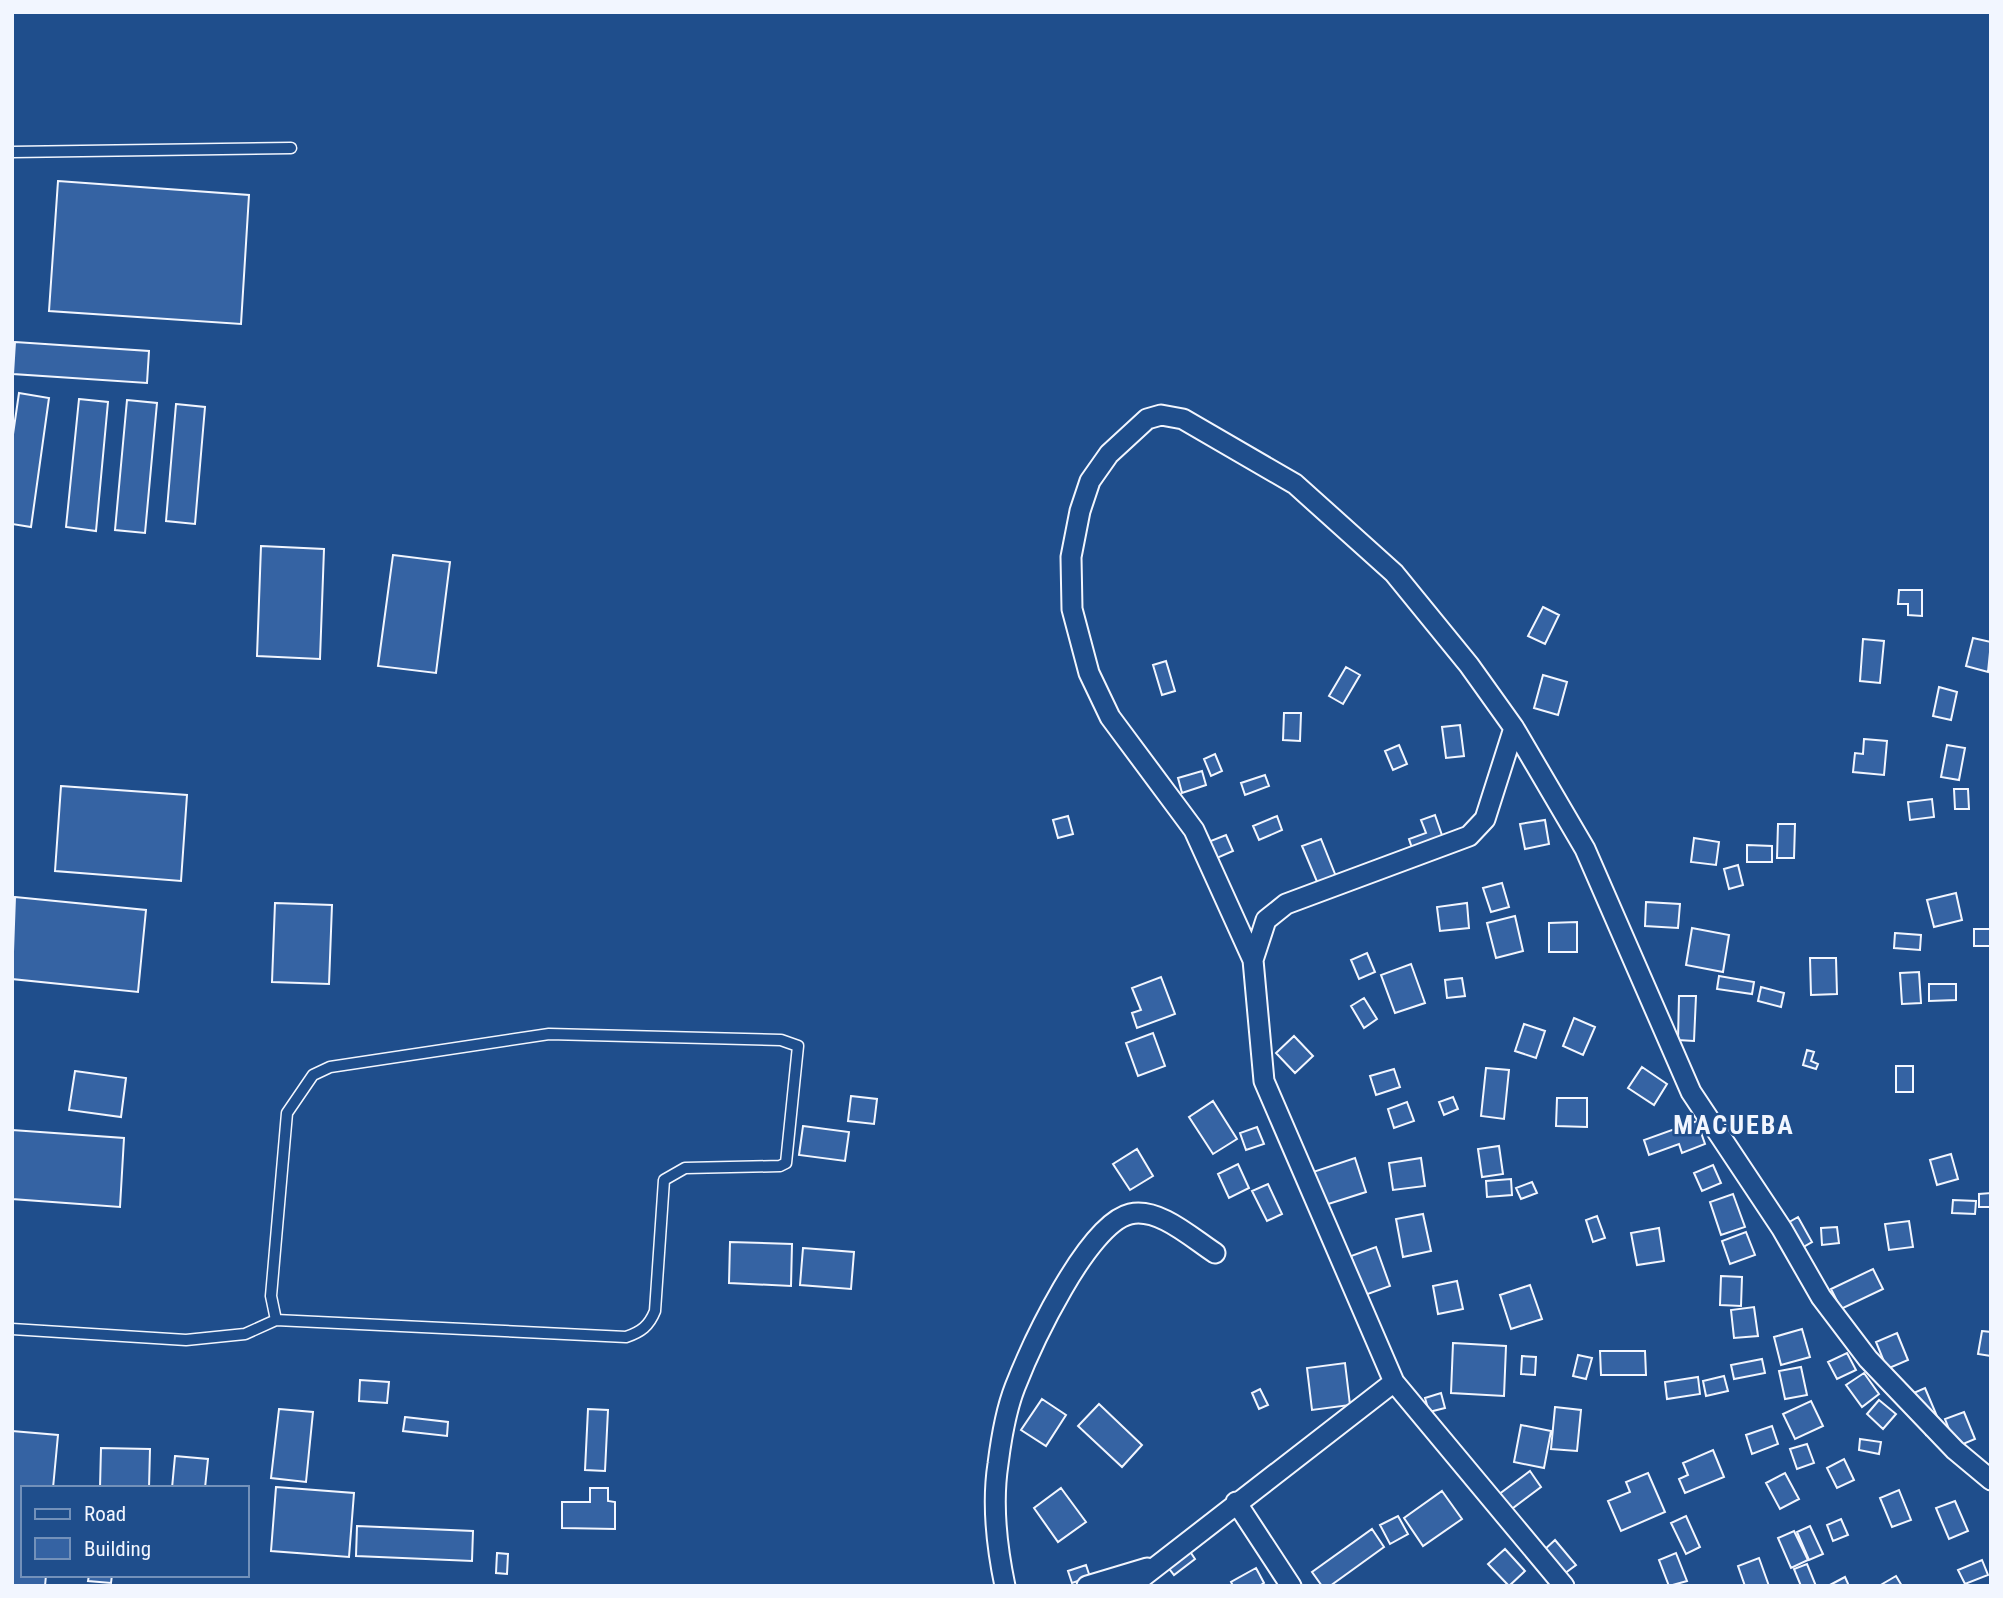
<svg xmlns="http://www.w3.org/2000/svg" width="2003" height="1598" font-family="'Roboto Condensed',sans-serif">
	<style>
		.building { fill: #3563a3; stroke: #f2f6ff; stroke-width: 2 }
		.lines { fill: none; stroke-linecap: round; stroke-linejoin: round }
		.service-casing { stroke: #f2f6ff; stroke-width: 13 }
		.minor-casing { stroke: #f2f6ff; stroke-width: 23 }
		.service { stroke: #1f4e8c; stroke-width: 10 }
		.minor { stroke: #1f4e8c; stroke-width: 19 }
		.labels { text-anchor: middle; stroke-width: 5; stroke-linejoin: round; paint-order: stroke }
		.district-label { font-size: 26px; font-weight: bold; letter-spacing: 2px; fill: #f2f6ff; stroke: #1f4e8c }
	</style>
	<rect width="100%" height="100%" fill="#1f4e8c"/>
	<path class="building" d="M58 181 249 195 241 324 49 311Z
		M15 342 149 351 147 383 13 374Z
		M19 393 49 398 31 527 12 524V441Z
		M79 399 108 402 96 531 66 527Z
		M127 400 157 403 145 533 115 530Z
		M176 404 205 407 195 524 166 521Z
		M261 546 324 549 320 659 257 656Z
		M393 555 450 562 436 673 378 666Z
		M1899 590H1922V616L1908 615V604H1898Z
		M1543 607 1559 615 1545 644 1528 636Z
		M1973 638 1991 642 1988 672 1966 666Z
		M1863 639 1884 641 1880 683 1860 681Z
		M1166 661 1175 691 1162 695 1153 665Z
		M1346 667 1360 675 1343 704 1329 696Z
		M1543 675 1567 682 1558 715 1534 708Z
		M1939 687 1957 692 1951 720 1933 716Z
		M1284 713H1301L1300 741 1283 740Z
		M1460 725 1464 756 1446 758 1442 727Z
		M1864 739 1887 741 1884 775 1853 772 1855 753 1863 754Z
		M1399 745 1407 764 1393 770 1385 751Z
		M1947 745 1965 748 1959 780 1941 777Z
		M1215 754 1222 771 1211 776 1204 759Z
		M1202 771 1206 785 1182 793 1178 778Z
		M1265 775 1269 786 1245 795 1241 783Z
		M61 786 187 795 181 881 55 871Z
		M1954 789H1968L1969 809H1955Z
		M1932 799 1934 817 1910 820 1908 802Z
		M1435 815 1444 841 1413 851 1409 839 1426 833 1421 820Z
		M1068 816 1073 834 1058 838 1053 820Z
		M1277 816 1282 830 1259 840 1253 826Z
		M1545 820 1549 844 1525 849 1520 824Z
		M1778 824H1795L1794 858H1777Z
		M1226 835 1233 851 1210 861 1203 844Z
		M1694 838 1719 842 1716 865 1691 862Z
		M1321 839 1341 889 1323 896 1302 846Z
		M1747 845 1772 846V862H1747Z
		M1738 865 1743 885 1729 889 1724 869Z
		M1502 883 1509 907 1491 912 1483 888Z
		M1956 893 1962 920 1934 927 1927 900Z
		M15 897 146 910 138 992 12 979Z
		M1646 902 1680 904 1678 928 1645 926Z
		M275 903 332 905 329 984 272 982Z
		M1467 903 1469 928 1440 931 1437 907Z
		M1515 916 1523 951 1496 958 1487 923Z
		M1577 922V952H1549V923Z
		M1692 928 1729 935 1723 972 1686 965Z
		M1974 929H1991V946H1974Z
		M1895 933 1921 935 1920 950 1894 948Z
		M1367 953 1375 972 1359 979 1351 960Z
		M1810 958H1836L1837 994 1811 995Z
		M1411 964 1425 1003 1395 1013 1381 975Z
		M1919 972 1921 1003 1902 1004 1900 973Z
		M1719 976 1754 982 1752 994 1717 989Z
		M1161 977 1175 1014 1137 1028 1132 1013 1141 1010 1132 988Z
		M1462 978 1465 996 1447 998 1445 980Z
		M1929 984H1956V1000L1929 1001Z
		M1761 987 1784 993 1781 1007 1758 1001Z
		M1679 996H1696L1694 1041 1678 1040Z
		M1364 998 1377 1019 1364 1028 1351 1006Z
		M1574 1018 1595 1027 1583 1055 1563 1046Z
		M1524 1024 1545 1031 1536 1058 1515 1051Z
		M1153 1033 1165 1066 1138 1076 1126 1043Z
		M1294 1036 1313 1056 1295 1073 1276 1053Z
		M1807 1050 1814 1052 1811 1061 1818 1064 1816 1069 1803 1065Z
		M1896 1066H1913V1092H1896Z
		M1642 1067 1667 1084 1654 1105 1628 1088Z
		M1486 1068 1509 1070 1504 1119 1481 1116Z
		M1394 1069 1400 1087 1376 1095 1370 1076Z
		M75 1071 126 1078 121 1117 69 1110Z
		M851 1096 877 1099 874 1124 848 1121Z
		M1453 1097 1458 1109 1444 1115 1439 1102Z
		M1557 1098H1587V1127L1556 1126Z
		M1213 1101 1237 1139 1213 1154 1189 1117Z
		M1407 1102 1414 1121 1394 1128 1388 1109Z
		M1697 1121 1705 1144 1682 1153 1679 1144 1649 1155 1644 1140Z
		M803 1126 849 1132 845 1161 799 1155Z
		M1257 1127 1264 1144 1246 1150 1240 1133Z
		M12 1130 124 1138 120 1207 12 1199Z
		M1499 1146 1503 1174 1482 1177 1478 1149Z
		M1137 1149 1153 1176 1130 1190 1113 1164Z
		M1951 1154 1958 1179 1937 1185 1930 1160Z
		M1355 1158 1366 1192 1322 1206 1310 1173Z
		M1421 1158 1425 1186 1393 1190 1389 1163Z
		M1238 1164 1249 1188 1229 1198 1218 1174Z
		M1713 1165 1721 1183 1702 1191 1694 1173Z
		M1511 1179 1512 1195 1487 1197 1486 1181Z
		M1532 1182 1537 1193 1521 1199 1516 1188Z
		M1268 1184 1282 1214 1267 1221 1252 1191Z
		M1991 1193V1207H1979V1194Z
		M1733 1194 1745 1227 1721 1235 1710 1202Z
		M1953 1200 1976 1201 1975 1214 1952 1213Z
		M1423 1214 1431 1251 1403 1257 1396 1219Z
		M1597 1216 1605 1238 1593 1242 1586 1220Z
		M1798 1217 1812 1242 1791 1254 1777 1229Z
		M1909 1221 1913 1247 1889 1250 1885 1224Z
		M1837 1227 1839 1243 1822 1245 1821 1228Z
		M1659 1228 1664 1261 1637 1265 1631 1233Z
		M1746 1232 1755 1255 1730 1264 1722 1241Z
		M730 1242 792 1244 791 1286 729 1283Z
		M1376 1247 1390 1286 1365 1295 1351 1256Z
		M803 1248 854 1252 851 1289 800 1285Z
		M1873 1269 1883 1289 1841 1309 1831 1289Z
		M1721 1276 1742 1277 1741 1306 1720 1305Z
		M1457 1281 1463 1309 1438 1314 1433 1286Z
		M1530 1285 1542 1319 1511 1329 1500 1295Z
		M1754 1307 1758 1336 1734 1338 1731 1310Z
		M1802 1329 1810 1357 1781 1365 1774 1337Z
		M1982 1331 1991 1332V1356L1978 1354Z
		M1897 1333 1908 1360 1887 1369 1876 1342Z
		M1453 1343 1506 1346 1504 1396 1451 1393Z
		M1600 1351H1645L1646 1375H1601Z
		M1847 1353 1856 1370 1837 1379 1828 1362Z
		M1578 1355 1592 1358 1586 1379 1573 1376Z
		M1522 1356 1536 1357 1535 1375 1521 1374Z
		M1762 1359 1765 1373 1734 1379 1731 1365Z
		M1345 1363 1350 1405 1312 1410 1307 1368Z
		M1801 1367 1807 1395 1785 1399 1779 1371Z
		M1864 1373 1879 1394 1862 1407 1846 1385Z
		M1724 1376 1728 1391 1706 1396 1703 1381Z
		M1698 1377 1700 1394 1667 1399 1665 1382Z
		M360 1380 389 1382 387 1403 359 1401Z
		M1925 1388 1942 1428 1926 1435 1909 1395Z
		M1260 1389 1268 1405 1259 1409 1252 1393Z
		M1441 1393 1445 1408 1429 1412 1425 1398Z
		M1042 1399 1066 1415 1046 1446 1021 1430Z
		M1879 1400 1896 1414 1883 1429 1867 1414Z
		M1811 1401 1823 1426 1795 1439 1783 1414Z
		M1099 1404 1142 1445 1122 1467 1078 1426Z
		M1555 1407 1581 1410 1577 1451 1551 1449Z
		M279 1409 313 1412 306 1482 271 1478Z
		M588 1409 608 1410 605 1471 585 1470Z
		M1964 1412 1975 1439 1956 1447 1945 1419Z
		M405 1417 448 1422 447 1436 403 1431Z
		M1521 1425 1551 1431 1544 1468 1514 1462Z
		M1772 1426 1778 1444 1752 1454 1746 1435Z
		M12 1431 58 1435 53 1488H23V1575H46L45 1586H12Z
		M1860 1439 1881 1442 1879 1454 1859 1450Z
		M1807 1444 1814 1463 1797 1469 1790 1449Z
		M101 1448 150 1449 149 1488H100Z
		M1713 1450 1724 1477 1685 1493 1679 1479 1688 1475 1683 1463Z
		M175 1456 208 1459 205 1488H172Z
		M1844 1459 1854 1480 1837 1488 1827 1468Z
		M1530 1471 1541 1487 1509 1511 1498 1495Z
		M1648 1473 1665 1512 1621 1531 1608 1501 1630 1492 1626 1482Z
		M1785 1473 1799 1499 1780 1509 1766 1483Z
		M276 1487 354 1493 349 1557 271 1551Z
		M590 1488H608V1501L615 1502V1529L562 1528V1502H590Z
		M1061 1488 1086 1522 1058 1542 1034 1508Z
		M1899 1490 1911 1520 1892 1527 1880 1498Z
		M1442 1491 1462 1519 1423 1546 1404 1518Z
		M1955 1501 1968 1531 1949 1539 1936 1508Z
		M1398 1516 1408 1534 1390 1544 1380 1525Z
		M1686 1516 1700 1547 1686 1554 1671 1523Z
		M1841 1519 1848 1535 1833 1541 1827 1525Z
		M357 1526 473 1531 472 1561 356 1556Z
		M1810 1526 1823 1554 1809 1560 1797 1532Z
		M1372 1529 1384 1547 1330 1586H1322L1312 1572Z
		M1794 1531 1808 1560 1791 1568 1778 1538Z
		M1555 1540 1576 1565 1564 1574 1544 1550Z
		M1505 1549 1525 1571 1509 1586 1488 1564Z
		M1189 1550 1195 1559 1174 1575 1167 1566Z
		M497 1553 508 1554 507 1574 496 1573Z
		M1676 1553 1687 1581 1669 1586 1659 1560Z
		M1759 1558 1769 1586H1745L1738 1566Z
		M1982 1560 1988 1575 1965 1584 1958 1570Z
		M1807 1564 1816 1586H1801L1794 1569Z
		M1086 1565 1090 1577 1072 1583 1068 1571Z
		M1256 1568 1264 1583 1259 1586H1233L1231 1582Z
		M89 1575H112L111 1583 88 1581Z
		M1896 1576 1902 1586H1879Z
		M1845 1577 1849 1586H1828Z"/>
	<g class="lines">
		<g class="service-casing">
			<path id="service" d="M12 152 291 148
				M12 1329 186 1340 245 1334 276 1320 626 1337C641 1332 649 1326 655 1311L664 1180 685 1168 780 1166 786 1163 798 1046 781 1040 549 1034 330 1067 313 1075 287 1113 271 1296 276 1320"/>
		</g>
		<g class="minor-casing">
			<path id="minor" d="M1253 960 1266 920 1286 904 1469 836 1485 819 1514 728
				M1236 1502 1291 1586
				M1005 1586C997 1548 992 1503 998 1464 1001 1440 1006 1410 1015 1387 1031 1346 1087 1224 1130 1214 1159 1207 1193 1239 1215 1253
				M1087 1586 1147 1568
				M1131 1586 1394 1382
				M1564 1586 1394 1382 1264 1081 1253 960 1194 830 1110 717 1089 673 1072 609 1071 557 1080 511 1090 481 1109 454 1147 419 1161 415 1183 419 1295 484 1394 573 1469 665 1514 728 1585 849 1691 1092 1782 1229 1821 1297 1868 1359 1955 1450 1991 1480"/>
		</g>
		<use href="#service" class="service"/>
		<use href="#minor" class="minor"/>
	</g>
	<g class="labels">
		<g class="district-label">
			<text x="1734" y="1134">MACUEBA</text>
		</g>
	</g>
	<rect width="2003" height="1598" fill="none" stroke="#f2f6ff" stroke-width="28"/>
	<rect x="21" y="1486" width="228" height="91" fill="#1f4e8c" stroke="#7391ba" stroke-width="2"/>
	<rect x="35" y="1509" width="35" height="10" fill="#1f4e8c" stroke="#7391ba" stroke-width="2"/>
	<text x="84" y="1521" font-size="21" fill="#f2f6ff">Road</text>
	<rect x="35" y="1538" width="35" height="21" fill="#3563a3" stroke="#7391ba" stroke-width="2"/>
	<text x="84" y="1556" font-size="21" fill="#f2f6ff">Building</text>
</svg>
